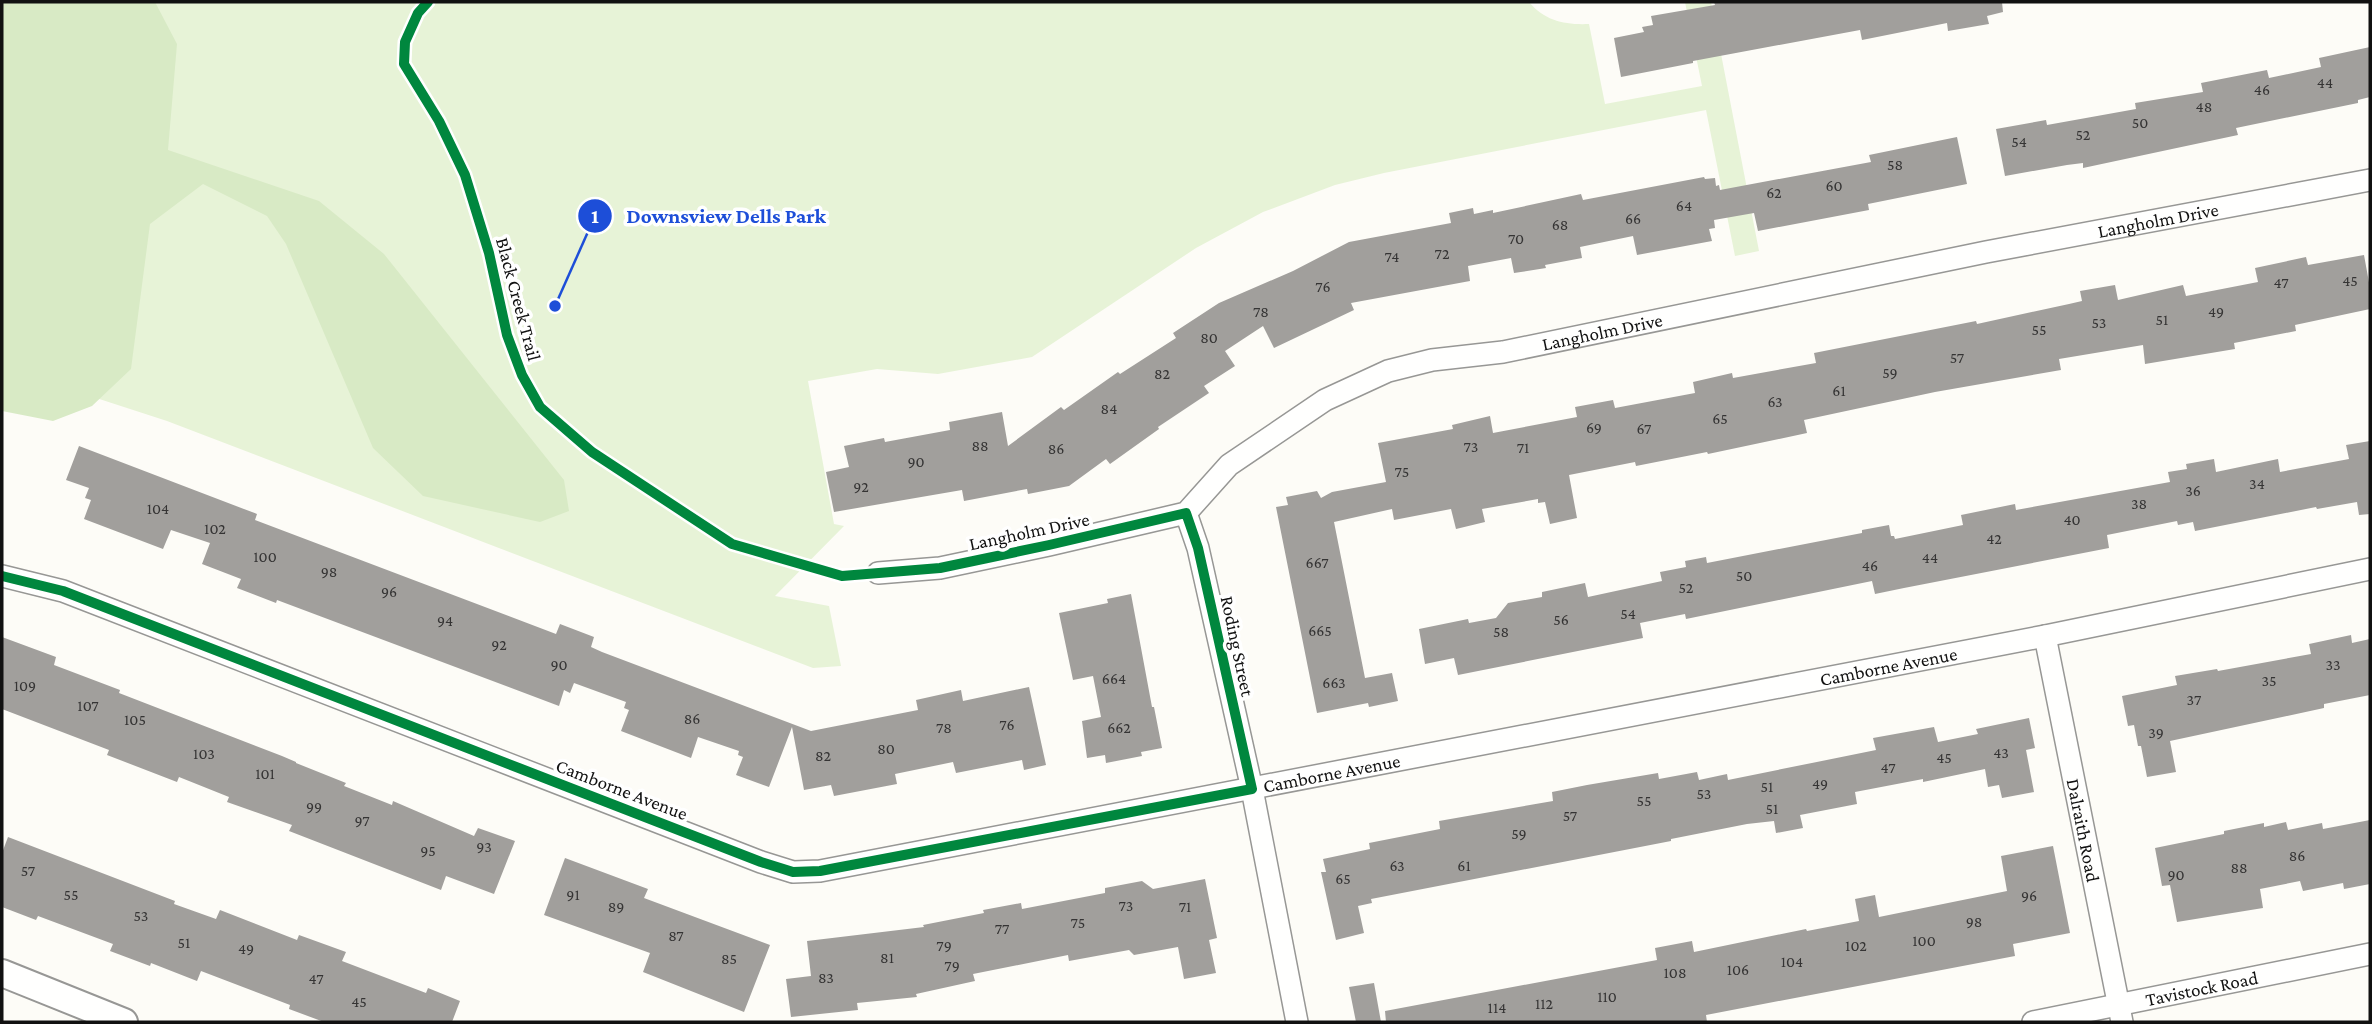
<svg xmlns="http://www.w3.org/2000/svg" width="2372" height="1024" font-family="'Crimson Pro',serif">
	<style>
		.green { fill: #e7f3d7 }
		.forest { fill: #d8eac5 }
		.building { fill: #a19f9c }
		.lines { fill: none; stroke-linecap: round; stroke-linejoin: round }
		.minor-casing { stroke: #979795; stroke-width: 24 }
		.tertiary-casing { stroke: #979795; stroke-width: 30 }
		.minor { stroke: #fffffe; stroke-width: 21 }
		.tertiary { stroke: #fffffe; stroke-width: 26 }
		.cycleway-casing { stroke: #fff; stroke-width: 15 }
		.cycleway { stroke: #00873e; stroke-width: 10 }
		.labels { text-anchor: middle; stroke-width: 7; stroke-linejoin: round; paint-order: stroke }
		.number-label { font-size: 16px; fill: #353434 }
		.street-label { font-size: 19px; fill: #111; stroke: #fff }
		.leader { fill: none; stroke: #1d4ed8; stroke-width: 2.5 }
		.callout-dot { fill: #1d4ed8; stroke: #fff; stroke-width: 2.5 }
		.mark-label { font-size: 21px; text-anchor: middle; font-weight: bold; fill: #fff }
		.callout-label { font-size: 21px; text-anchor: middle; font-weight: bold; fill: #1d4ed8; stroke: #fff; stroke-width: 7; stroke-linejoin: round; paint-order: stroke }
	</style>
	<rect width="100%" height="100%" fill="#fdfcf7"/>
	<path class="green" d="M2 2H1529C1545 21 1565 25 1589 24L1605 104 1702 86 1685 2H1711L1759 251 1735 256 1706 110 1384 173 1335 185 1263 212 1196 248 1032 357 938 374 877 369 808 381 834 524 844 526 775 596 829 606 841 666 813 668 167 421 87 395Z"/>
	<path class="forest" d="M2 2H155L177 44 168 150 319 201 384 254 564 480 569 511 540 522 423 496 373 448 286 244 267 216 203 184 150 224 131 369 92 406 53 421 2 411Z"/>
	<path class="building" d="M1714 2H2002L2003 12 1987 16 1989 24 1948 31 1947 23 1862 40 1860 30 1693 61V63L1621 77 1614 38 1644 32 1642 27 1653 25 1651 16 1715 5Z
		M2370 47V97L2358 100V103L2236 128 2238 135 2172 149 2083 168V163L2067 165 2005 176 1996 129 2046 120 2047 125 2136 109 2135 103 2203 92 2201 83 2267 70 2269 78 2321 67 2319 58Z
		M1957 137 1967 184 1868 204 1869 210 1758 231 1754 213 1714 220 1715 228 1709 229 1712 241 1637 255 1633 236 1580 247 1582 258 1545 265 1546 268 1514 273 1511 258 1468 266 1470 281 1351 303 1354 310 1274 348 1263 326 1225 351 1235 366 1204 386 1209 393 1158 427 1159 429 1110 464 1106 459 1069 486 1028 494 1027 489 964 501 962 490 834 512 826 472 849 467 844 446 884 438 885 442 950 430 949 422 1002 412 1008 446 1061 407 1064 410 1118 372 1120 374 1176 338 1173 333 1219 303 1293 271 1349 242 1451 223 1449 213 1473 208 1474 214 1493 210V213L1581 194 1583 200 1704 177 1705 179 1715 178 1716 186 1719 185 1720 190 1871 162 1869 155Z
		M2364 255 2370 288V309L2295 325 2296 331 2234 343 2235 349 2145 364 2143 345 2059 359 2061 370 1935 392 1804 420 1807 433 1708 454 1707 452 1636 466 1635 462 1569 475 1577 518 1550 524 1545 502 1538 503V499L1482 509 1485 522 1456 529 1451 509 1394 520 1392 509 1334 522 1365 678 1392 673 1398 701 1369 707 1368 703 1317 713 1276 507 1288 505 1286 497 1317 491 1321 498 1332 492 1386 482 1378 443 1453 429 1452 425 1490 416 1493 433 1577 417 1575 407 1613 400 1615 408 1695 393 1693 382 1732 373 1733 378 1816 363 1814 353 1976 321 1977 324 2069 304 2082 301 2080 291 2115 285 2118 300 2183 285 2186 296 2258 282 2255 268 2306 257 2308 265Z
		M2370 441V514L2359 515 2357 502 2317 509 2316 507 2195 531 2193 522 2178 525 2177 521 2107 535 2109 548 1904 588 1875 594 1872 581 1686 619 1685 614 1640 623 1643 638 1458 675 1454 658 1425 664 1419 629 1468 619 1469 623 1496 618 1508 603 1542 597V592L1585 583 1588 597 1662 581 1660 572 1686 567 1685 561 1706 557 1707 563 1862 533V530L1889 525 1891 536H1894L1895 539 1963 525 1961 515 2015 504 2016 510 2170 482 2168 472 2187 469 2186 464 2214 459 2216 472 2278 459 2280 472 2349 459 2346 445Z
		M79 446 257 514 255 520 556 634 560 624 594 637 591 647 602 652 811 731 918 710 916 700 961 690 963 701 1029 687 1046 765 1024 770 1022 760 956 773 953 762 895 774 897 784 834 796 831 785 804 790 792 727 769 787 736 775 743 757 738 755 739 751 698 737 691 758 621 731 629 710 624 708 626 702 574 683 570 693 564 690 559 706 277 600 276 603 237 588 241 579 202 564 210 543 171 530 163 549 84 519 91 500 85 498 89 488 66 480Z
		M1131 594 1152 707H1154L1162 748 1141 752 1142 756 1106 763 1105 755 1087 758 1082 721 1101 717 1093 676 1073 680 1059 613 1108 603 1107 599Z
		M2351 635 2352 643 2370 639V695L2324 704V708L2170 741 2176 772 2147 777 2141 746H2138L2134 725 2128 726 2122 696 2177 685 2175 676 2217 669 2218 671 2311 654 2309 644Z
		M2 637 56 657 54 665 120 690 119 693 282 756 296 762V763L346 783 344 786 392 805 393 801 474 836 478 828 515 841 494 894 446 876 441 890 289 831 292 825 227 802 229 797 179 777 177 782 107 755 109 750 2 709Z
		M2029 718 2035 748 2026 750 2034 792 2002 798 1999 785 1988 787 1985 769 1923 782V779L1855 792 1857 804 1800 815 1803 828 1776 833 1774 821 1747 824 1671 839V841L1371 899 1372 903 1358 906 1364 933 1336 940 1321 872H1326L1323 859 1370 849 1369 843 1440 829 1439 821 1553 801 1552 792 1587 785 1658 773 1659 779 1697 772 1699 780 1727 774 1728 780 1876 750 1873 738 1934 727 1938 742 1978 734 1976 729Z
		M2370 820V884L2344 889 2343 883 2303 891 2300 881 2260 889 2263 908 2177 922 2170 885 2162 886 2155 848 2224 834V831L2264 823V827L2286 822 2288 830 2322 823 2323 829Z
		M8 837 175 901 174 904 216 919 220 910 297 940 299 935 346 952 342 961 426 993 428 988 460 1001 452 1022H324L289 1009 290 1005 201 971 197 981 151 963 150 966 110 951 113 944 38 916 36 920 2 907V853Z
		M2053 846 2070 933 2013 944 2015 956 1706 1015 1707 1022H1386L1385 1011 1657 960 1655 948 1692 941 1694 952 1806 929 1807 931 1859 921 1855 899 1875 895 1879 917 2007 891 2001 856Z
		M565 858 648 889 644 898 770 945 744 1012 643 972 650 953 544 915Z
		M1205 879 1217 938 1209 940 1216 973 1184 979 1178 947 1134 955 1129 950 1069 961 1068 955 973 974 975 981 916 994 917 997 857 1003 858 1010 791 1017 786 979 811 976 807 941 924 927 923 925 984 913 983 910 1021 903 1022 909 1105 893V888L1142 881 1153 889Z
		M1374 983 1381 1022H1356L1349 987Z"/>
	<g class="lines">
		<g class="minor-casing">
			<g id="minor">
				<path d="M1186 513 1198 548 1252 789 1297 1022"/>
				<path id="s1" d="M878 573 940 568 1049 545 1186 513 1229 465 1325 400 1388 371 1432 360 1503 352 1986 252 2370 180"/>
				<path id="s2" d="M2 576 63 591 761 862 793 872 820 871 2045 636 2370 569"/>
				<path id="s3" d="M2045 636 2122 1022"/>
				<path id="s4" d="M2033 1022 2370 954"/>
			</g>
		</g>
		<g class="tertiary-casing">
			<path id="tertiary" d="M2 973 124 1022"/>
		</g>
		<use href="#minor" class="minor"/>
		<use href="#tertiary" class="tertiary"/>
		<g class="cycleway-casing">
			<path id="cycleway" d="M2 576 63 591 761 862 793 872 820 871 1252 789 1198 548 1186 513 1049 545 940 568 842 576 732 544 592 452 540 407 522 375 507 335 489 253 465 175 439 121 404 64 405 42 418 13 428 2"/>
		</g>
		<use href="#cycleway" class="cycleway"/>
	</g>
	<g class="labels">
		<g class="number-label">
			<text x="2325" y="88">44</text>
			<text x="2262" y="95">46</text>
			<text x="2204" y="112">48</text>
			<text x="2140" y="128">50</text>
			<text x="2083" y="140">52</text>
			<text x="2019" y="147">54</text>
			<text x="1895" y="170">58</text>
			<text x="1834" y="191">60</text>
			<text x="1774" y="198">62</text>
			<text x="1684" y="211">64</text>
			<text x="1633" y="224">66</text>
			<text x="1560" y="230">68</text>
			<text x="1516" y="244">70</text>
			<text x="1442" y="259">72</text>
			<text x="1392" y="262">74</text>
			<text x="2350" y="286">45</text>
			<text x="2281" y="288">47</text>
			<text x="1323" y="292">76</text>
			<text x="1261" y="317">78</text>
			<text x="2216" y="317">49</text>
			<text x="2162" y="325">51</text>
			<text x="2099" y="328">53</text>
			<text x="2039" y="335">55</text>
			<text x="1209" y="343">80</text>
			<text x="1957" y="363">57</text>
			<text x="1890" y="378">59</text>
			<text x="1162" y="379">82</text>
			<text x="1839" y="396">61</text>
			<text x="1775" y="407">63</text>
			<text x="1109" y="414">84</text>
			<text x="1720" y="424">65</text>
			<text x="1594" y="433">69</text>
			<text x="1644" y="434">67</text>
			<text x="980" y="451">88</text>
			<text x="1471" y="452">73</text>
			<text x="1523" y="453">71</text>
			<text x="1056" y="454">86</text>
			<text x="916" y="467">90</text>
			<text x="1402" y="477">75</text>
			<text x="2257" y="489">34</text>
			<text x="861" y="492">92</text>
			<text x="2193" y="496">36</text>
			<text x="2139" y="509">38</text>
			<text x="158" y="514">104</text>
			<text x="2072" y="525">40</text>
			<text x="215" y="534">102</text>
			<text x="1994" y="544">42</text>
			<text x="265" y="562">100</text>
			<text x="1930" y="563">44</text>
			<text x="1317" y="568">667</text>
			<text x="1870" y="571">46</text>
			<text x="329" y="577">98</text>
			<text x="1744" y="581">50</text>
			<text x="1686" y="593">52</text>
			<text x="389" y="597">96</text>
			<text x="1628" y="619">54</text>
			<text x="1561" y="625">56</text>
			<text x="445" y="626">94</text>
			<text x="1320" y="636">665</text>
			<text x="1501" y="637">58</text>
			<text x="499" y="650">92</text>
			<text x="559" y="670">90</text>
			<text x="2333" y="670">33</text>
			<text x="1114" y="684">664</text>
			<text x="2269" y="686">35</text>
			<text x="1334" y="688">663</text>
			<text x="25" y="691">109</text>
			<text x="2194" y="705">37</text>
			<text x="88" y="711">107</text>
			<text x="692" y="724">86</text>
			<text x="135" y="725">105</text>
			<text x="1007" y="730">76</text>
			<text x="944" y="733">78</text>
			<text x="1119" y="733">662</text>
			<text x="2156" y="738">39</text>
			<text x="886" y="754">80</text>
			<text x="2001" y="758">43</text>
			<text x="204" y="759">103</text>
			<text x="823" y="761">82</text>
			<text x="1944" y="763">45</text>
			<text x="1888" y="773">47</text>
			<text x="265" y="779">101</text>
			<text x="1820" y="789">49</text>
			<text x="1767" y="792">51</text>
			<text x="1704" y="799">53</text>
			<text x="1644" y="806">55</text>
			<text x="314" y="812">99</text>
			<text x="1772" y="814">51</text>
			<text x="1570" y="821">57</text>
			<text x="362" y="826">97</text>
			<text x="1519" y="839">59</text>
			<text x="484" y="852">93</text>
			<text x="428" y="856">95</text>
			<text x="2297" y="861">86</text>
			<text x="1397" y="871">63</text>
			<text x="1464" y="871">61</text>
			<text x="2239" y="873">88</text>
			<text x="28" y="876">57</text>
			<text x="2176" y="880">90</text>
			<text x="1343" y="884">65</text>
			<text x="71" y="900">55</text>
			<text x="573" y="900">91</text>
			<text x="2029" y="901">96</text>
			<text x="1126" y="911">73</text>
			<text x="616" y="912">89</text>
			<text x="1185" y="912">71</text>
			<text x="141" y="921">53</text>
			<text x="1974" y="927">98</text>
			<text x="1078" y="928">75</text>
			<text x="1002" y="934">77</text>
			<text x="676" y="941">87</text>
			<text x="1924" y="946">100</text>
			<text x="184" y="948">51</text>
			<text x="944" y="951">79</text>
			<text x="1856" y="951">102</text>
			<text x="246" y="954">49</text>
			<text x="887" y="963">81</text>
			<text x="729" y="964">85</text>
			<text x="1792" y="967">104</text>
			<text x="952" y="971">79</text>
			<text x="1738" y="975">106</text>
			<text x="1675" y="978">108</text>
			<text x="826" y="983">83</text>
			<text x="316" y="984">47</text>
			<text x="1607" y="1002">110</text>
			<text x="359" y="1007">45</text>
			<text x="1544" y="1009">112</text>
			<text x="1497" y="1013">114</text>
		</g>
		<g class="street-label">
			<text dy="7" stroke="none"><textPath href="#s1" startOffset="1349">Langholm Drive</textPath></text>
			<text transform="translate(519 299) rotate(75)" y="7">Black Creek Trail</text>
			<text dy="7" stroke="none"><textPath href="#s1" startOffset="782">Langholm Drive</textPath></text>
			<text transform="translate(1029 531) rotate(-12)" y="7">Langholm Drive</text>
			<text transform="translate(1238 646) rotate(78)" y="7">Roding Street</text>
			<text dy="7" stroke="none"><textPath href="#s2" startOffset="1960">Camborne Avenue</textPath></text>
			<text dy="7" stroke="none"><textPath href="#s2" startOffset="1393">Camborne Avenue</textPath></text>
			<text transform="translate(622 789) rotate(21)" y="7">Camborne Avenue</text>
			<text dy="7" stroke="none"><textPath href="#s3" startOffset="198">Dalraith Road</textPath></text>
			<text dy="7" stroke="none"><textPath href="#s4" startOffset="172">Tavistock Road</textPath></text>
		</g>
	</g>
	<path class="leader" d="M555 306L595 216"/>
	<g class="callout-dot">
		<circle cx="555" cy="306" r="7"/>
		<circle cx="595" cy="216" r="18"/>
	</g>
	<g class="mark-label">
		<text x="595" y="223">1</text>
	</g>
	<g class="callout-label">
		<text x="726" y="223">Downsview Dells Park</text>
	</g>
	<rect width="2372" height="1024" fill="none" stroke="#111111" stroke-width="7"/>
</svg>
